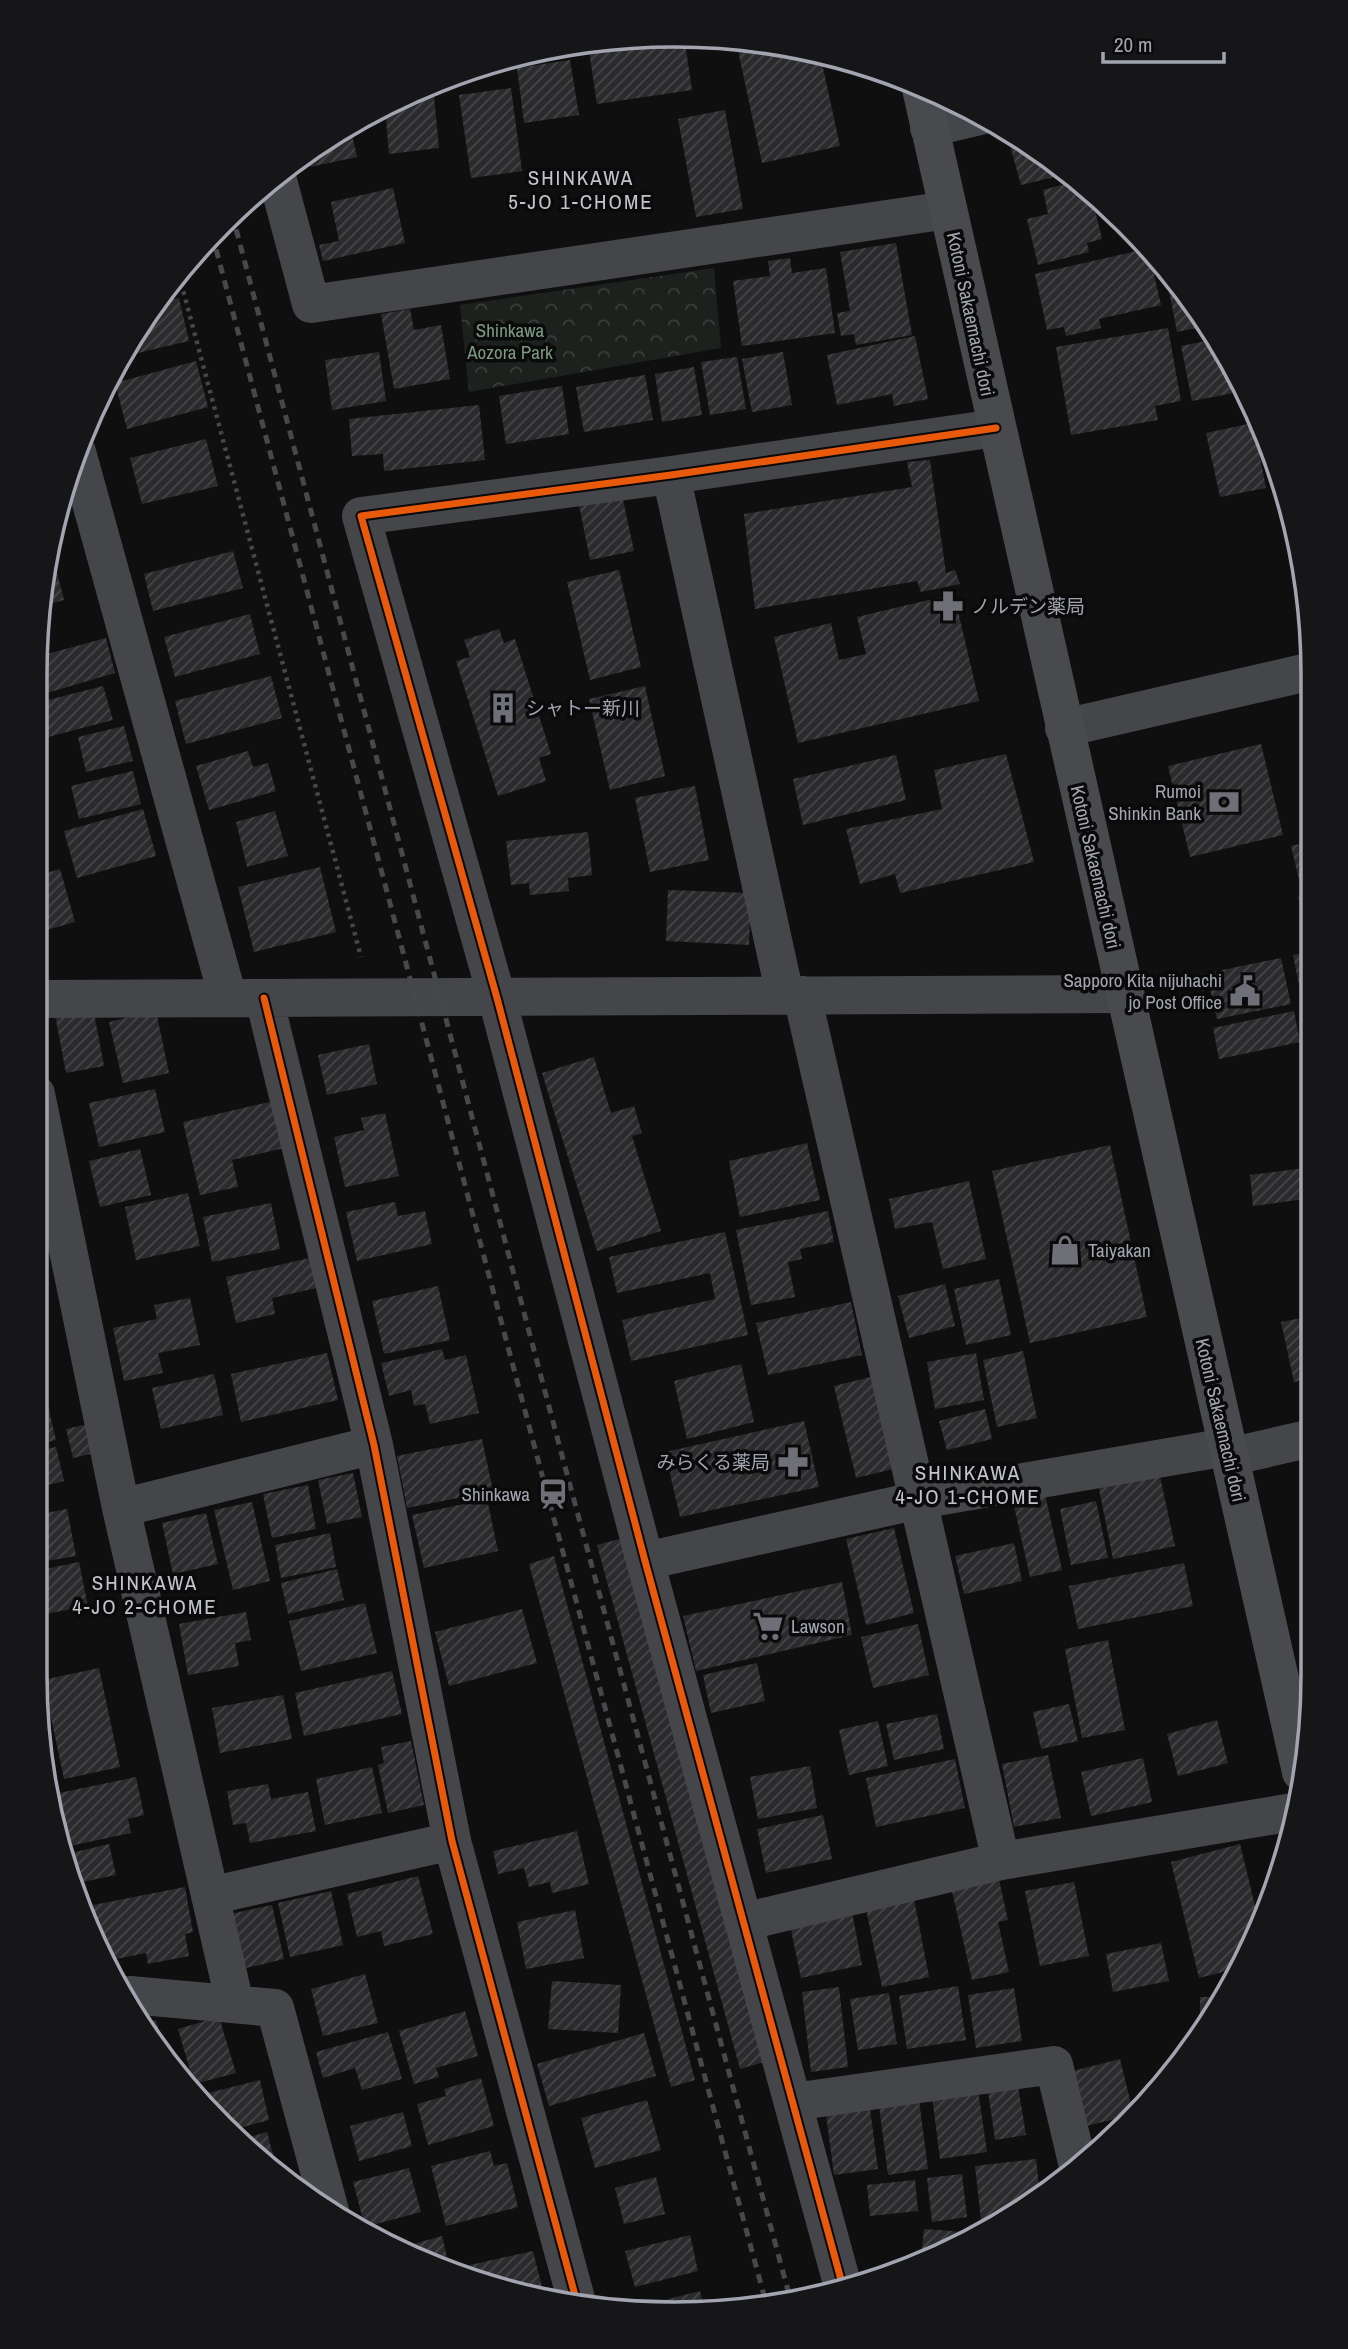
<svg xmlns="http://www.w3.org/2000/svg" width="1348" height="2349" font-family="'Archivo Narrow','Noto Sans JP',sans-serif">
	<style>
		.park { fill: url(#park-crowns) }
		.building { fill: url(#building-hatch) }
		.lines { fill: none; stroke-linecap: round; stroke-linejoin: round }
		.path { stroke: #47474b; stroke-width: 4.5; stroke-dasharray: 3.5 5; stroke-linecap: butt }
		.minor { stroke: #454649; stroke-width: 38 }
		.tertiary { stroke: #454649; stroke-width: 38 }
		.secondary { stroke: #494a4d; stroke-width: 38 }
		.rail { stroke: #47484b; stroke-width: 5; stroke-dasharray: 9 7; stroke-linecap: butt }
		.cycleway-casing { stroke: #0a0a0b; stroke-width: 11 }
		.cycleway { stroke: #e8590c; stroke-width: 7 }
		.labels { text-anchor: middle; stroke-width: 7; stroke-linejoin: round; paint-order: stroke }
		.street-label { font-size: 19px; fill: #a2a5af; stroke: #0a0a0b }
		.park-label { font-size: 19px; fill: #7b997f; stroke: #0a0a0b }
		.poi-label { font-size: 19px; fill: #a2a5af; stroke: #0a0a0b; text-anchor: start }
		.neighbourhood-label { font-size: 21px; letter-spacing: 2px; fill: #c2c4cc; stroke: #0a0a0b }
		.rim { fill: none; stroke: #a2a5af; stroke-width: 3.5 }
	</style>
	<defs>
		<pattern id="park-crowns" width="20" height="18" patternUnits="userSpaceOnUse" patternTransform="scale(1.75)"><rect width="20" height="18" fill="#1c211d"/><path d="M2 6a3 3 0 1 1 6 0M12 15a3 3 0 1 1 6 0" fill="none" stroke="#3a3e3b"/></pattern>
		<pattern id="building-hatch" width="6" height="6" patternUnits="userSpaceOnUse" patternTransform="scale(1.75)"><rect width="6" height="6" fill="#2b2b2d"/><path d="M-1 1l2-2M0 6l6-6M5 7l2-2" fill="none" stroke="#474749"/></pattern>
	</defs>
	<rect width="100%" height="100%" fill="#0f0f10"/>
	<path class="park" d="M714 268 721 348 469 392 460 305Z"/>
	<path class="building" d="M684 36 692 90 597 104 589 51Z
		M736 41 773 45 774 47H798L820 54 840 146 762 163Z
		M570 60 579 115 524 123 517 68Z
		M511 88 522 171 471 178 459 95Z
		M420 89 421 99 434 97 439 148 389 154 385 108Z
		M725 110 743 209 696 217 678 119Z
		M350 126 357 157 310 167 307 152 319 143Z
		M1021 139 1029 142 1067 174 1021 185 1009 142Z
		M1076 181 1091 194 1102 239 1087 243 1089 252 1038 265 1027 219 1048 214 1043 190Z
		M393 188 405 243 323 261 319 245 339 241 331 202Z
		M896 243 912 335 856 345 854 334 841 336 837 313 850 311 840 252Z
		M1146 249 1149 253 1161 305 1099 319 1101 328 1066 336 1064 327 1047 330 1035 274Z
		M790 258 792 273 826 268 835 333 742 346 733 281 770 276 768 261Z
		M1166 275 1206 326 1177 332Z
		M179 298 189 341 125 356 142 319 156 303Z
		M410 309 414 330 441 325 450 379 394 389 381 314Z
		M1168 328 1181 401 1155 406 1158 420 1071 435 1056 347Z
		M915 336 928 399 894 406 892 394 837 405 827 355Z
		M1216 339 1227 354 1244 391 1192 401 1181 346Z
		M379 352 386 401 332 410 325 360Z
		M783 352 792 405 752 412 742 359Z
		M737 357 746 409 710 415 701 362Z
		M196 361 208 407 127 429 115 383Z
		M694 367 702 415 662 422 655 374Z
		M645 375 653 420 584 432 576 387Z
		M562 386 569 434 506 444 499 396Z
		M479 405 485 460 384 471 383 454 352 456 349 419Z
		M1253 423 1266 488 1220 497 1206 433Z
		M206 439 218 486 142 504 130 458Z
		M930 460 946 573 955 570 960 584 921 592 917 581 755 609 744 514 912 487 907 462Z
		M622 495 634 551 590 560 579 505Z
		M233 551 243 588 153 611 144 574Z
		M54 561 64 600 42 606 50 562Z
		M619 570 641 667 590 680 567 582Z
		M954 594 979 701 798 743 774 637 831 623 839 660 866 654 857 617Z
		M250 614 260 654 175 677 164 637Z
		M499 629 504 643 515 639 551 754 539 758 546 781 498 796 456 661 470 657 464 640Z
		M106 638 115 673 40 695 36 681V657Z
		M271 676 282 718 186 744 175 701Z
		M103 686 113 720 44 738 36 703Z
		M645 686 665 776 610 790 589 699Z
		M124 726 133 761 86 772 78 737Z
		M1261 744 1283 835 1190 857 1168 766Z
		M248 751 253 767 268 763 276 791 209 810 196 766Z
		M1006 754 1034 862 900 893 895 874 860 884 846 829 942 809 934 770Z
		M896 755 906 800 803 825 793 779Z
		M133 771 141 804 79 819 71 786Z
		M695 786 709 860 650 872 635 798Z
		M143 809 156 856 77 878 64 831Z
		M275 811 288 856 247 867 236 822Z
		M588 832 592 875 568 878 569 891 530 895 529 883 511 885 506 841Z
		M1312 841V882L1300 884 1291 846Z
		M320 867 336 932 254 952 238 887Z
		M60 869 75 922 36 933V876Z
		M668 890 751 893 749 945 666 941Z
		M1312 894V943L1307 944 1298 897Z
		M1312 952V1030L1308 1031 1293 955Z
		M1281 958 1291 1004 1217 1019 1210 989 1201 991 1198 975Z
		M93 1008 104 1066 66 1073 55 1015Z
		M156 1011 169 1073 123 1083 109 1022Z
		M1294 1011 1300 1042 1219 1059 1213 1028Z
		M369 1044 377 1084 327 1095 318 1055Z
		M594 1057 611 1113 634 1106 642 1133 632 1136 661 1231 597 1251 542 1073Z
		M155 1089 165 1132 99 1147 89 1103Z
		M278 1100 289 1147 232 1160 238 1187 200 1195 183 1122Z
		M385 1113 399 1176 345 1187 334 1137 364 1130 361 1118Z
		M807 1143 820 1200 740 1217 729 1161Z
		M1110 1145 1147 1317 1030 1343 992 1171Z
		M140 1149 151 1195 100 1207 89 1161Z
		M1312 1167V1198L1253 1206 1250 1175Z
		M969 1181 986 1259 943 1269 932 1222 895 1229 889 1199Z
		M188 1193 200 1246 136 1260 125 1207Z
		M395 1202 398 1216 425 1211 432 1244 357 1261 346 1212Z
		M271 1203 280 1249 212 1262 203 1217Z
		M828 1211 834 1242 800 1249 802 1259 788 1262 795 1297 751 1305 736 1230Z
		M725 1232 748 1335 631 1361 622 1320 715 1299 710 1273 617 1293 609 1257Z
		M314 1257 321 1287 272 1298 275 1314 236 1323 226 1277Z
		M999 1279 1011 1335 966 1345 954 1289Z
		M945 1284 955 1326 909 1338 898 1296Z
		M438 1286 450 1340 384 1354 372 1301Z
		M190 1298 200 1345 158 1353 163 1373 124 1381 113 1328 157 1319 154 1305Z
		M851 1302 862 1355 768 1375 756 1323Z
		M1312 1316V1378L1294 1382 1281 1322Z
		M442 1349 445 1360 466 1355 479 1413 430 1424 425 1404 414 1406 411 1390 389 1396 381 1363Z
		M1023 1351 1037 1418 997 1427 983 1360Z
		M327 1353 338 1400 241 1422 231 1374Z
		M976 1353 984 1400 935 1409 927 1362Z
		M35 1361 44 1393 35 1395Z
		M741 1364 754 1422 687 1439 674 1381Z
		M214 1374 223 1415 161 1429 152 1388Z
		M875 1376 897 1468 856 1478 834 1386Z
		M47 1401 56 1440 35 1445V1403Z
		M985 1409 992 1439 947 1450 939 1421Z
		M804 1421 819 1487 680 1517 665 1452Z
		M93 1423 99 1452 73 1458 66 1429Z
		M482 1439 493 1491 407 1508 397 1456Z
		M56 1447 64 1481 44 1486 47 1497 35 1499V1451Z
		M1159 1472 1175 1546 1113 1559 1098 1484Z
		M353 1473 362 1517 327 1524 318 1480Z
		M308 1485 316 1529 272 1538 263 1494Z
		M1044 1490 1062 1570 1030 1577 1012 1497Z
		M487 1499 498 1551 424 1568 412 1515Z
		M1096 1501 1108 1558 1071 1565 1060 1509Z
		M252 1502 270 1581 233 1590 214 1510Z
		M67 1509 76 1556 35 1563V1515Z
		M206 1513 218 1564 173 1574 162 1523Z
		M894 1528 914 1613 866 1625 846 1539Z
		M330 1533 336 1567 281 1578 275 1545Z
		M623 1538 764 2062 740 2069 597 1545Z
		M1014 1543 1022 1581 964 1594 955 1556Z
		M554 1556 695 2080 671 2087 529 1564Z
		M79 1562 88 1606 35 1616V1571Z
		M1184 1563 1193 1606 1078 1629 1069 1586Z
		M337 1569 344 1600 288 1614 281 1583Z
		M842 1582 852 1635 696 1671 683 1616Z
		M365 1603 377 1653 301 1671 289 1621Z
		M522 1609 537 1663 449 1686 435 1632Z
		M246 1612 251 1640 235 1643 239 1666 188 1675 179 1624Z
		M918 1624 929 1675 873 1688 861 1637Z
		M1108 1640 1125 1730 1082 1738 1065 1649Z
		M757 1663 765 1701 711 1713 703 1675Z
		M99 1668 120 1767 64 1779 43 1680Z
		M392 1671 402 1714 304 1736 295 1693Z
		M283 1695 292 1739 220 1753 212 1708Z
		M1069 1704 1078 1741 1041 1749 1033 1712Z
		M937 1714 944 1749 894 1760 886 1724Z
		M1217 1720 1228 1763 1178 1776 1167 1734Z
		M878 1721 888 1766 849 1775 839 1730Z
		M411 1741 424 1805 388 1813 378 1765 384 1763 381 1747Z
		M1048 1755 1061 1818 1014 1827 1002 1764Z
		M1143 1758 1152 1802 1091 1816 1081 1772Z
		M955 1759 965 1808 876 1827 866 1778Z
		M810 1766 817 1808 758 1819 750 1777Z
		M372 1767 382 1813 325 1825 316 1779Z
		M136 1777 144 1815 128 1819 131 1833 70 1846 59 1793Z
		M268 1784 271 1799 308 1792 316 1831 250 1843 246 1823 233 1825 227 1791Z
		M823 1815 832 1859 766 1873 757 1829Z
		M577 1831 589 1884 552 1893 550 1882 529 1887 524 1868 498 1874 493 1851Z
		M109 1844 116 1875 78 1883 71 1853Z
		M1240 1844 1259 1922 1235 1969 1199 1978 1171 1862Z
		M418 1876 433 1934 384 1946 381 1931 357 1937 347 1894Z
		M999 1880 1008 1920 998 1922 1009 1972 972 1980 952 1891Z
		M1074 1882 1089 1956 1040 1966 1025 1891Z
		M185 1887 193 1932 185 1934 189 1956 148 1964 146 1953 111 1960 83 1907Z
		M331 1891 343 1945 290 1957 278 1903Z
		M914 1899 929 1977 882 1987 866 1909Z
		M272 1905 284 1959 242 1969 230 1914Z
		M575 1910 584 1958 526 1969 517 1922Z
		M852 1912 862 1965 801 1978 790 1925Z
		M1161 1943 1169 1981 1113 1992 1106 1954Z
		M365 1974 378 2023 323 2036 311 1989Z
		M552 1981 621 1985 618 2033 548 2029Z
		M958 1986 966 2040 907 2049 899 1996Z
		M839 1987 848 2067 811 2072 802 1992Z
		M1014 1988 1022 2041 976 2048 968 1995Z
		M889 1993 897 2044 858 2050 850 1999Z
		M1200 1997H1222L1206 2030 1200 2035Z
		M465 2011 478 2056 436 2068 439 2077 414 2084 399 2031Z
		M219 2017 236 2073 194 2084 178 2029Z
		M156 2020 165 2054 162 2055 145 2024Z
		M388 2032 402 2079 362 2090 355 2068 323 2078 316 2052Z
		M644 2033 656 2076 549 2106 537 2064Z
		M1120 2059 1132 2108 1124 2117 1086 2126 1073 2071Z
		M481 2078 494 2126 428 2145 417 2104 446 2096 444 2089Z
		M260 2080 269 2120 236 2129 200 2095Z
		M1018 2086 1026 2135 995 2140 988 2091Z
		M978 2090 987 2152 940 2159 932 2096Z
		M647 2100 661 2150 595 2168 581 2118Z
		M919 2100 928 2169 888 2175 879 2106Z
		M869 2101 878 2169 834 2175 825 2107Z
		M403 2112 412 2146 359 2161 350 2126Z
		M267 2132 276 2166 246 2138Z
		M490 2151 494 2166 507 2163 518 2207 446 2226 431 2166Z
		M1036 2159 1040 2194 996 2218 981 2220 975 2166Z
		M409 2168 421 2212 365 2227 353 2182Z
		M962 2174 967 2217 932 2222 927 2178Z
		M656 2177 665 2214 624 2224 615 2188Z
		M915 2180 918 2211 870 2216 867 2185Z
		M924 2229 964 2232V2235L921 2258Z
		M690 2235 698 2271 635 2287 625 2251Z
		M442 2236 449 2265 406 2246Z
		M533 2251 543 2291 528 2294 508 2292 472 2276 470 2265Z
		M700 2291 705 2312 645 2306V2305Z"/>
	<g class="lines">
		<path class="path" d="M179 275 361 957"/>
		<path class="minor" d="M929 128 980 116
			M277 177 311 304 948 210
			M77 452 228 998
			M671 475 785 995
			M802 995 1001 1861
			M264 998 374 1445 452 1841 576 2299
			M36 999 1125 994
			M36 1094 121 1508 235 2004
			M1229 1457 1312 1438
			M121 1508 374 1445
			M645 1561 919 1500 1227 1447
			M210 1896 452 1841
			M743 1922 1001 1861 1293 1812
			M130 1995 275 2008 330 2211
			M793 2102 1054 2065 1078 2166
			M843 2287 645 1561 497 998 361 516 671 475 996 428"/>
		<path class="tertiary" d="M1064 728 1312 671"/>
		<path class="secondary" d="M920 84 1301 1772"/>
		<path class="rail" d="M232 214 564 1463 790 2298
			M212 234 541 1471 766 2303"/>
		<g class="cycleway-casing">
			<path id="cycleway" d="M264 998 374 1445 452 1841 576 2299
				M843 2287 645 1561 497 998 361 516 671 475 996 428"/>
		</g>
		<use href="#cycleway" class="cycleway"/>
	</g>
	<defs>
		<g id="pharmacy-bare" transform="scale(2.415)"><path d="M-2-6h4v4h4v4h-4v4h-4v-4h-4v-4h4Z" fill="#6f7077" stroke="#0a0a0b" stroke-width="2.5" paint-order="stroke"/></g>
		<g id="building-bare" transform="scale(2.415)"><path d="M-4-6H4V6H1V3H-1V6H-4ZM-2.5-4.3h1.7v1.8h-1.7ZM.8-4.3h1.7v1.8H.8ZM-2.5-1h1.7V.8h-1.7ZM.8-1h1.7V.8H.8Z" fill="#6f7077" stroke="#0a0a0b" stroke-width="2.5" paint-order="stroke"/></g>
		<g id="bank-bare" transform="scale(2.415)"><path d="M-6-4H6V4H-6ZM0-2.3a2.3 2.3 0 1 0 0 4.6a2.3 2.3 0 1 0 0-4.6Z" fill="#6f7077" stroke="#0a0a0b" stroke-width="2.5" paint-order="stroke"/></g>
		<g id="civic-bare" transform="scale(2.415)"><path d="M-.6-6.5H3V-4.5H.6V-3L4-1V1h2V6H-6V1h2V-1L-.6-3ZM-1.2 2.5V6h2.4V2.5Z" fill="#6f7077" stroke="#0a0a0b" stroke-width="2.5" paint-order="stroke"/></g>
		<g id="shop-bare" transform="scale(2.415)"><path d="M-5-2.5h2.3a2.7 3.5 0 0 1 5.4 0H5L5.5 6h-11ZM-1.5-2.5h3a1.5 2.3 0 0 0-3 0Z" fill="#6f7077" stroke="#0a0a0b" stroke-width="2.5" paint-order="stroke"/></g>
		<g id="station-bare" transform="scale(2.415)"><path d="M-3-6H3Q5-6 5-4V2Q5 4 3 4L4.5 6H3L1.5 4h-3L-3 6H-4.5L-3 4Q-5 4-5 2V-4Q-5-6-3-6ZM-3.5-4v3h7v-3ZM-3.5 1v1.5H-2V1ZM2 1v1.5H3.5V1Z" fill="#6f7077" stroke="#0a0a0b" stroke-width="2.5" paint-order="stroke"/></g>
		<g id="supermarket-bare" transform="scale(2.415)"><path d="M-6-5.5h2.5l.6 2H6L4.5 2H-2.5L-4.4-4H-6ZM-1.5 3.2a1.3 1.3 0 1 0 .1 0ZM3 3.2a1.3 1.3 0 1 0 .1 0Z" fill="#6f7077" stroke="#0a0a0b" stroke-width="2.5" paint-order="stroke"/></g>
	</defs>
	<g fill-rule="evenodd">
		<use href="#pharmacy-bare" x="948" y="606"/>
		<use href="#building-bare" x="503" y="708"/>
		<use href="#bank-bare" x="1224" y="802"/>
		<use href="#civic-bare" x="1245" y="991"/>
		<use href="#shop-bare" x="1065" y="1250"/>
		<use href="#pharmacy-bare" x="793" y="1462"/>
		<use href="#station-bare" x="553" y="1494"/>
		<use href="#supermarket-bare" x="768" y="1626"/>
	</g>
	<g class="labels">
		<g class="street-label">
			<text transform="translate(971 314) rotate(78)" y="7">Kotoni Sakaemachi dori</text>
			<text transform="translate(1096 867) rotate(77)" y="7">Kotoni Sakaemachi dori</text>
			<text transform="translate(1221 1420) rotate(77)" y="7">Kotoni Sakaemachi dori</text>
		</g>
		<g class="park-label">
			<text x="510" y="337">Shinkawa<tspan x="510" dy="22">Aozora Park</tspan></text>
		</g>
		<g class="poi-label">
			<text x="971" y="613">ノルデン薬局</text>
			<text x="526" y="715">シャトー新川</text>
			<text x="1201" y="798" text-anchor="end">Rumoi<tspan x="1201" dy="22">Shinkin Bank</tspan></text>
			<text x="1222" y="987" text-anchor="end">Sapporo Kita nijuhachi<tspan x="1222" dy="22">jo Post Office</tspan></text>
			<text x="1088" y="1257">Taiyakan</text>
			<text x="770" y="1469" text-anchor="end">みらくる薬局</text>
			<text x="530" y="1501" text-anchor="end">Shinkawa</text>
			<text x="791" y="1633">Lawson</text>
		</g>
		<g class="neighbourhood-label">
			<text x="581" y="185">SHINKAWA<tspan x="581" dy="24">5-JO 1-CHOME</tspan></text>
			<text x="968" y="1480">SHINKAWA<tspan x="968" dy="24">4-JO 1-CHOME</tspan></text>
			<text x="145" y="1590">SHINKAWA<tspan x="145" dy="24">4-JO 2-CHOME</tspan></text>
		</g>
	</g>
	<path d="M0 0H1348V2349H0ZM674 47H674A627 627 0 0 1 1301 674V1675A627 627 0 0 1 674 2302H674A627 627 0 0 1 47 1675V674A627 627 0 0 1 674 47Z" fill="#161618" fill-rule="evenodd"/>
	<path class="rim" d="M674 47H674A627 627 0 0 1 1301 674V1675A627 627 0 0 1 674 2302H674A627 627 0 0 1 47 1675V674A627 627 0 0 1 674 47Z"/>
	<path d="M1103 52v10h121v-10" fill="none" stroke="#a2a5af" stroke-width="3.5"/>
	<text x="1114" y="52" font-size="21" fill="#a2a5af" stroke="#0a0a0b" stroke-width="5" paint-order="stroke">20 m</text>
</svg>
